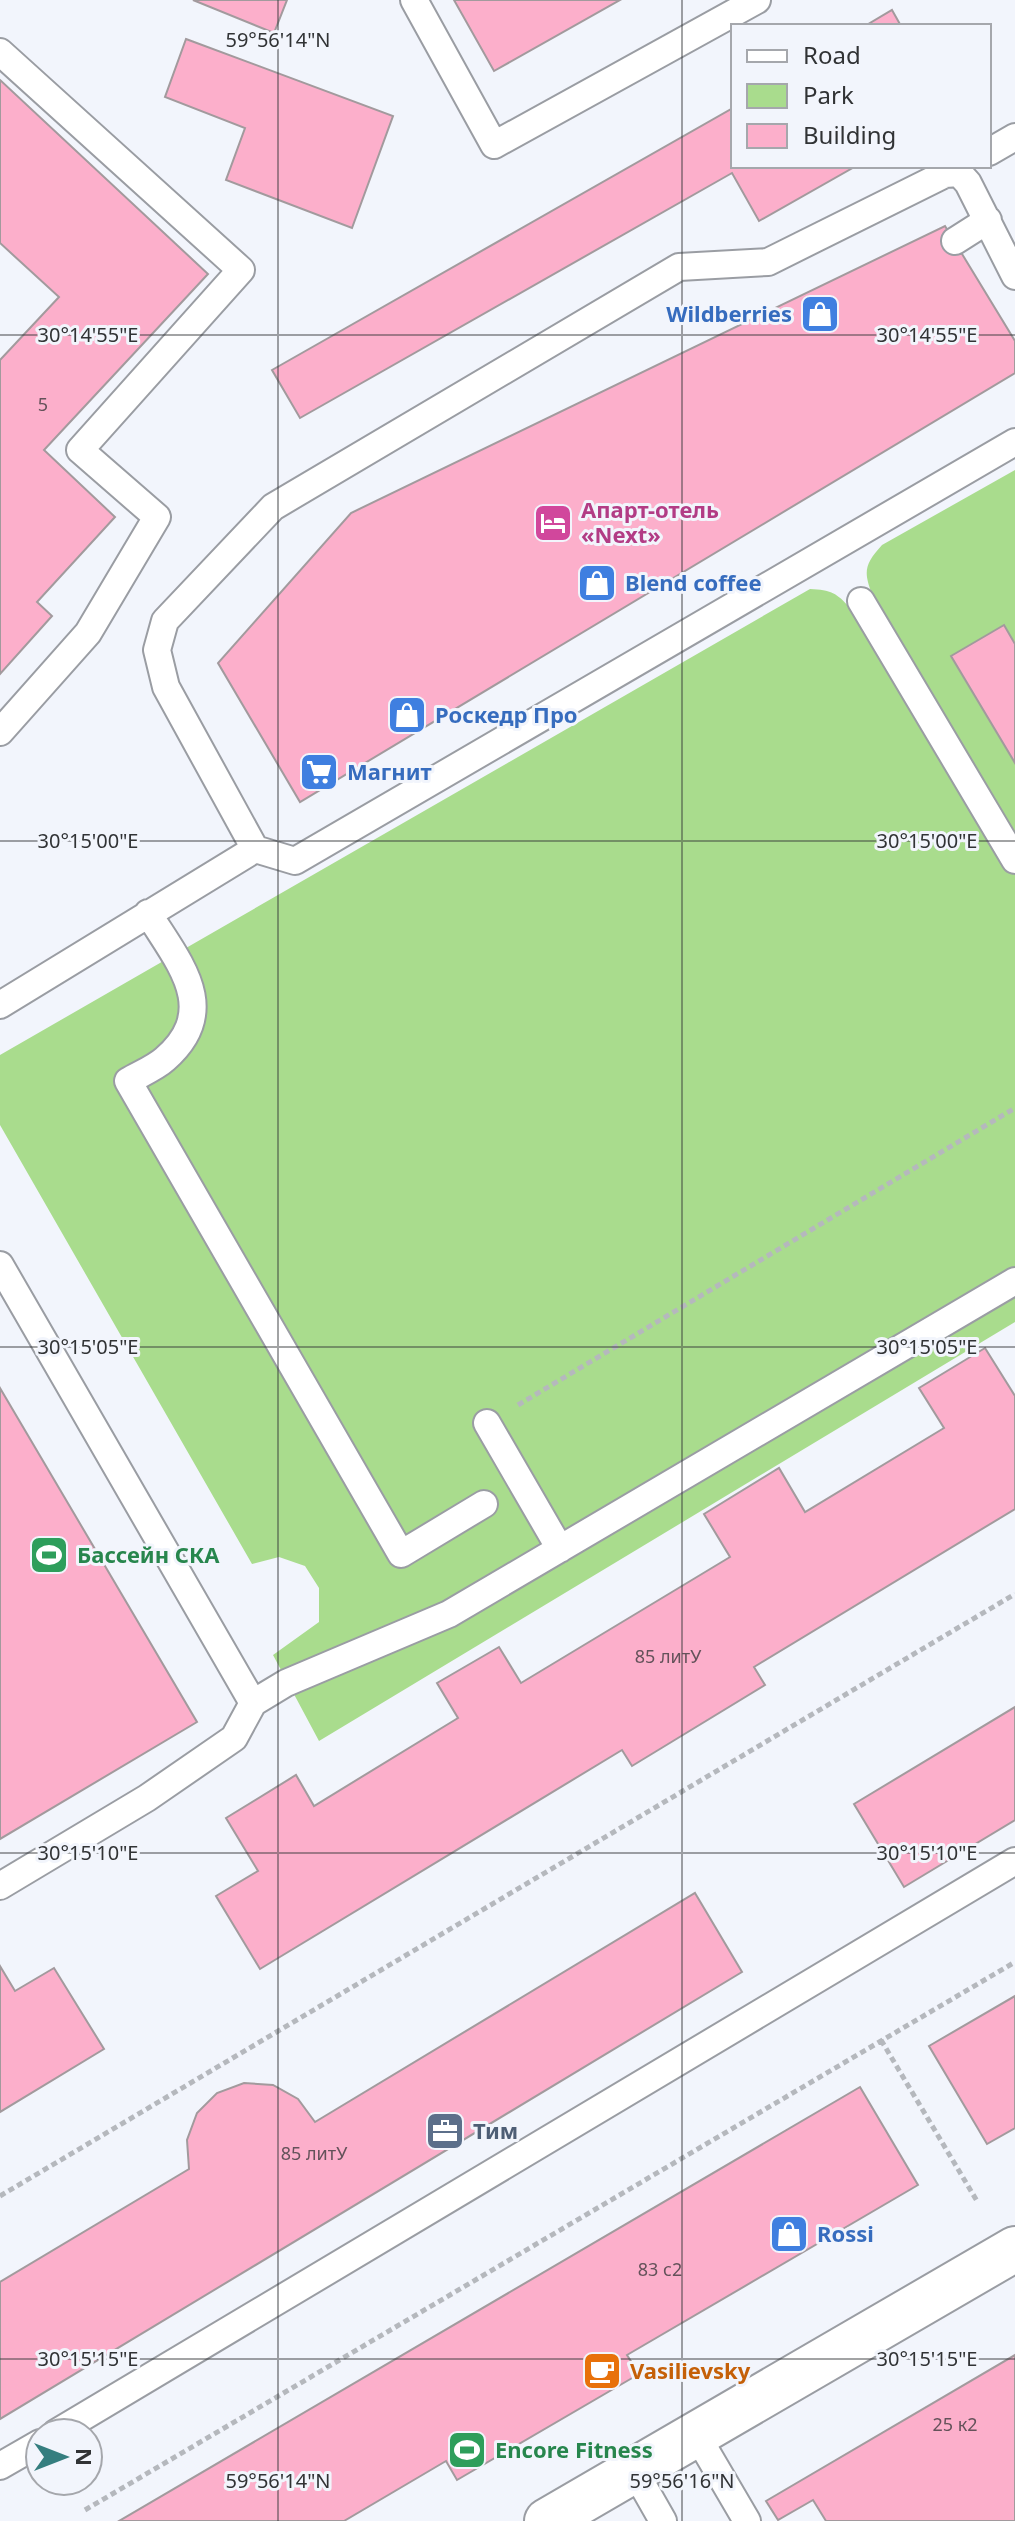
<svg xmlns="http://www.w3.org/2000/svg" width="1015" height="2521" font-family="'Noto Sans',sans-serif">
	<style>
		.green { fill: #a9dc8d }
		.building { fill: #fcafcb; stroke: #a29a9d; stroke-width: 2 }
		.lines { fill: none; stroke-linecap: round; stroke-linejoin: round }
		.lane-casing { stroke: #9a9da3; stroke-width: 30 }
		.street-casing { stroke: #9a9da3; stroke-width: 48 }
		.path { stroke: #b5b8bd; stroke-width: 5; stroke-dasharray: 6 4; stroke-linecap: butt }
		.lane { stroke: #fff; stroke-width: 26 }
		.street { stroke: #fff; stroke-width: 44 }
		.ticks { fill: none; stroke: #313335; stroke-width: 2; stroke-opacity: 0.45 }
		.labels { text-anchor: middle; stroke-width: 6; stroke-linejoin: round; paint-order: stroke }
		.number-label { font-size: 18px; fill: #64525a }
		.shop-label { font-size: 22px; font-weight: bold; fill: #366cbe; stroke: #f2f5fc; text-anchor: start }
		.hotel-label { font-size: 22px; font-weight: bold; fill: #b23c85; stroke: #f2f5fc; text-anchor: start }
		.leisure-label { font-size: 22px; font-weight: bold; fill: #27864d; stroke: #f2f5fc; text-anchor: start }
		.service-label { font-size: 22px; font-weight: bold; fill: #4e5e75; stroke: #f2f5fc; text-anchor: start }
		.food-label { font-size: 22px; font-weight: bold; fill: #c56008; stroke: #f2f5fc; text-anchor: start }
		.ticks-label { font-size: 20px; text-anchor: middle; fill: #313335; stroke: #f2f5fc; stroke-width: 6; stroke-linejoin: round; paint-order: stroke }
	</style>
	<rect width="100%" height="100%" fill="#f2f5fc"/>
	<path class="green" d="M1015 470V1322L319 1741 273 1655 319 1622V1588L305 1566 279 1557 252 1564 0 1125V1055L810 589C831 590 837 593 850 608L872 594C863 571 865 564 882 545Z"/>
	<path class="building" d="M193 0H287L274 33Z
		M454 0H620L494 71Z
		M892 10 901 26H865Z
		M186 39 393 116 352 228 226 180 245 128 165 97Z
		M0 80 208 274 44 450 115 517 37 602 52 616 0 674V360L59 297 0 243Z
		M733 108V166H856L759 221 732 173 300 418 272 370Z
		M945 226 1015 341V373L300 802 218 663 351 513Z
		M1004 625 1015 644V763L951 656Z
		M985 1348 1015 1396V1509L754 1667 765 1685 632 1766 622 1750 260 1969 216 1896 258 1871 226 1818 296 1775 314 1806 458 1718 437 1683 499 1647 521 1683 730 1557 704 1514 779 1468 805 1512 944 1428 919 1388Z
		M0 1388 197 1722 0 1839Z
		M1015 1707V1820L904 1887 854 1804Z
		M695 1893 742 1972 0 2419V2282L189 2169 187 2140 197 2113 217 2093 244 2083 273 2085 298 2099 315 2122Z
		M0 1966 15 1991 54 1968 104 2049 0 2112Z
		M1015 1996V2128L987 2144 929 2046Z
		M860 2087 918 2185 627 2355 639 2374 457 2480 446 2461 344 2521H119Z
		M1015 2355V2521H826L813 2500 778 2520 766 2501Z"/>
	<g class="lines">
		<g class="lane-casing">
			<path id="lane" d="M414 0 494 145 757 0
				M0 52 241 270 80 450 157 517 88 633 0 732
				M989 152 1015 137
				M955 241 988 220
				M1015 276 968 183 959 173 945 174 768 262 679 267 273 507 165 621 157 650 166 687 255 849 295 861 1015 442
				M861 601 1015 860
				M148 913C178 962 222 1009 165 1059 155 1068 140 1074 128 1081L401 1554 484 1504
				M0 1005 255 849
				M0 1265 253 1703 234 1738 147 1798 0 1886
				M487 1423 560 1549
				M253 1703 286 1683 449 1614 1015 1281
				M56 2433 1015 1861
				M696 2434 747 2521
				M0 2466 40 2443
				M634 2470 663 2521"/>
		</g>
		<g class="street-casing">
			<path id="street" d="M547 2521 1015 2249"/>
		</g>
		<path class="path" d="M518 1405 1015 1108
			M881 2040 977 2201
			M0 2196 1015 1594
			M85 2510 1015 1962"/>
		<use href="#lane" class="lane"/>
		<use href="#street" class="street"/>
	</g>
	<path class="ticks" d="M278 0V2521M682 0V2521M0 335H1015M0 841H1015M0 1347H1015M0 1853H1015M0 2359H1015"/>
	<defs>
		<g id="shop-square" transform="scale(2)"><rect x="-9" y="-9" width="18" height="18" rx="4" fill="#3f7fe0" stroke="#f2f5fc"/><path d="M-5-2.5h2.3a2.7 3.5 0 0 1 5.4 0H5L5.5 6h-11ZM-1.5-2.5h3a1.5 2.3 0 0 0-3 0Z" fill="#fff"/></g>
		<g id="hotel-square" transform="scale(2)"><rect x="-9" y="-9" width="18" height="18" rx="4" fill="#d1479c" stroke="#f2f5fc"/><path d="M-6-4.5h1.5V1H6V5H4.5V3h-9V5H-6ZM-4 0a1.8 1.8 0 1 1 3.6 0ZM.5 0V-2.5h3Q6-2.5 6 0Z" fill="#fff"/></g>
		<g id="supermarket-square" transform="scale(2)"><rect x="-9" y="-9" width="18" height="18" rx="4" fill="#3f7fe0" stroke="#f2f5fc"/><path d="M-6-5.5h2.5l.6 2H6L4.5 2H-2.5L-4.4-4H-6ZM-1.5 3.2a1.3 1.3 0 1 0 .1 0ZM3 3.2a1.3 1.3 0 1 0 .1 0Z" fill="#fff"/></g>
		<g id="stadium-square" transform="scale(2)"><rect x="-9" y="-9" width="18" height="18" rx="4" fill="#2e9e5b" stroke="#f2f5fc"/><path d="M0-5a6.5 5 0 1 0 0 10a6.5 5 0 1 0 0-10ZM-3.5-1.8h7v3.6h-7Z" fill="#fff"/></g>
		<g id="office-square" transform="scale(2)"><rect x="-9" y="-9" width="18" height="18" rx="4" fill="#5c6f8a" stroke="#f2f5fc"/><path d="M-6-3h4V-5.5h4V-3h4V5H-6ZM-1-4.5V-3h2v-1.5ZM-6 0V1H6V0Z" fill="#fff"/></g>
		<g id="cafe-square" transform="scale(2)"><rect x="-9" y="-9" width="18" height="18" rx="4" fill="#e8710a" stroke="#f2f5fc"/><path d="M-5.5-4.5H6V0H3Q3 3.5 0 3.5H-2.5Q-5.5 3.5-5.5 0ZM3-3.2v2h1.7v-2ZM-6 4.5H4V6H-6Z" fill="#fff"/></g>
	</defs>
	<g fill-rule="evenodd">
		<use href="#shop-square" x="820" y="314"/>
		<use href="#hotel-square" x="553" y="523"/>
		<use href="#shop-square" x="597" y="583"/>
		<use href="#shop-square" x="407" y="715"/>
		<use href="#supermarket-square" x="319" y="772"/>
		<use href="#stadium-square" x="49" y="1555"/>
		<use href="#office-square" x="445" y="2131"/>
		<use href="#shop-square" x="789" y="2234"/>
		<use href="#cafe-square" x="602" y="2371"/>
		<use href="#stadium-square" x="467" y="2450"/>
	</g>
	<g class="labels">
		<g class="number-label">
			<text x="43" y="411">5</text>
			<text x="668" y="1663">85 литУ</text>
			<text x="314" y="2160">85 литУ</text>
			<text x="660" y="2276">83 с2</text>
			<text x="955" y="2431">25 к2</text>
		</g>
		<g class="shop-label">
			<text x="792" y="322" text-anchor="end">Wildberries</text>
			<text x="625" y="591">Blend coffee</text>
			<text x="435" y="723">Роскедр Про</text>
			<text x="347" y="780">Магнит</text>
			<text x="817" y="2242">Rossi</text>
		</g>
		<g class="hotel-label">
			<text x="581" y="518">Апарт-отель<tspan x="581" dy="25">«Next»</tspan></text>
		</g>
		<g class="leisure-label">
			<text x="77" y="1563">Бассейн СКА</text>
			<text x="495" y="2458">Encore Fitness</text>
		</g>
		<g class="service-label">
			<text x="473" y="2139">Тим</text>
		</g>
		<g class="food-label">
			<text x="630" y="2379">Vasilievsky</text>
		</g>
	</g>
	<g class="ticks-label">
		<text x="278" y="47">59°56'14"N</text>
		<text x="927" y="342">30°14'55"E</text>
		<text x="88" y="342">30°14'55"E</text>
		<text x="88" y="848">30°15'00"E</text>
		<text x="927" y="848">30°15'00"E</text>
		<text x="927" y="1354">30°15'05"E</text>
		<text x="88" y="1354">30°15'05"E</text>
		<text x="927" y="1860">30°15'10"E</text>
		<text x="88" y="1860">30°15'10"E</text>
		<text x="88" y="2366">30°15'15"E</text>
		<text x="927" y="2366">30°15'15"E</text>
		<text x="278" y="2488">59°56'14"N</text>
		<text x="682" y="2488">59°56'16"N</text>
	</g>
	<rect x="731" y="24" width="260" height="144" fill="#f2f5fc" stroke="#a5a7ac" stroke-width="2"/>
	<rect x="747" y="50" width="40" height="12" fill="#ffffff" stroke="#a5a7ac" stroke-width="2"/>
	<text x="803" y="64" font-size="24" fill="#313335">Road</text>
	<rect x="747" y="84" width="40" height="24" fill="#a9dc8d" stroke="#a5a7ac" stroke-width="2"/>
	<text x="803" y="104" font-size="24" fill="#313335">Park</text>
	<rect x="747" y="124" width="40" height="24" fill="#fcafcb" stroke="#a5a7ac" stroke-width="2"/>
	<text x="803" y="144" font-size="24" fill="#313335">Building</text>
	<g transform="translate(64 2457) rotate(90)"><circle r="38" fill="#f2f5fc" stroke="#a5a7ac" stroke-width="2"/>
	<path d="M0-6L14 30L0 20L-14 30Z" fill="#357e7f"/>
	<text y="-12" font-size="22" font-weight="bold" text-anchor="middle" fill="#313335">N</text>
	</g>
</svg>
